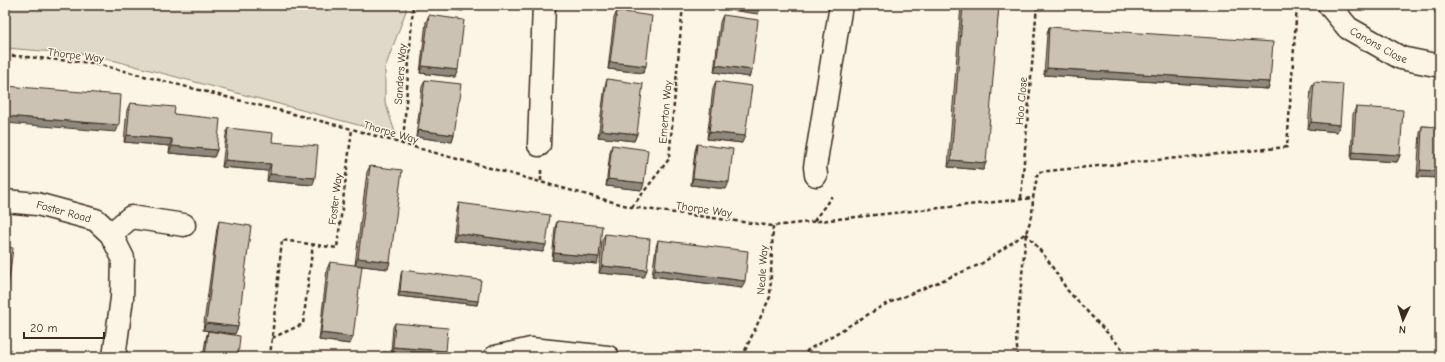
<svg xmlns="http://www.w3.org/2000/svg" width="1445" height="362" font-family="'Comic Neue',sans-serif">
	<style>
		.green { fill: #e0d8c8; stroke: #8e8173 }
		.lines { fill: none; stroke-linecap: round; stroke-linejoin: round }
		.minor-casing { stroke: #3b2a1e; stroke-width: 25 }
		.path { stroke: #3b2a1e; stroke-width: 2.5; stroke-dasharray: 4 3; stroke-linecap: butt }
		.minor { stroke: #fcf5e5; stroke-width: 22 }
		.wall { fill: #afa79a; stroke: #3b2a1e }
		.shaded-wall { fill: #8f887d; stroke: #3b2a1e }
		.building { fill: #ccc2b3; stroke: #3b2a1e }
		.labels { text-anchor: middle; stroke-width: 3; stroke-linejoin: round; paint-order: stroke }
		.street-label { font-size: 11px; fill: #3b2a1e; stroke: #fcf5e5 }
	</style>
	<rect width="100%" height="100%" fill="#fcf5e5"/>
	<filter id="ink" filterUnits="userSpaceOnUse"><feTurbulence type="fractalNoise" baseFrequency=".025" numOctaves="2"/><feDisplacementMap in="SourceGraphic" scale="8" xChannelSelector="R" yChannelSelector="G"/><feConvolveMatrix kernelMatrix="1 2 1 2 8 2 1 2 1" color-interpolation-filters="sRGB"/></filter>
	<g filter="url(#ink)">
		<path class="green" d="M5 5H406V11L385 68V102L396 135 93 55 5 48Z"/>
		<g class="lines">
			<g class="minor-casing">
				<g id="minor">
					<path id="s1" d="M1329 5 1348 28 1401 58 1440 66"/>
					<path d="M539 145 544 5"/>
					<path d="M816 175 815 167 841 5"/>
					<path id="s2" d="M5 201 37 204 96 220 111 234 123 258 122 298 114 357"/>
					<path d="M111 234 131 217 184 225"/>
					<path d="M495 357 531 349 608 357"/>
				</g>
			</g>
			<path class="path" d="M5 55 93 63 352 129 403 144 631 207 773 226 1033 198
				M403 144 413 5
				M541 170V182
				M1021 198 1037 5
				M632 207 669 159 683 5
				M814 221 832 196
				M1026 233 1047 259 1068 291 1130 357
				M272 338 303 324 313 244
				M270 357 282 240 337 248 352 129
				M742 357 770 297 773 226
				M801 357 808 350 884 305 981 264 1026 233 1032 216 1033 198 1038 172 1287 147 1297 5
				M1018 357 1016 338 1026 233"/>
			<use href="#minor" class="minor"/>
		</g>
		<path class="wall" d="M961 5H999L983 170 948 167Z
			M1436 5H1440L1435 13Z
			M617 11 643 73 608 69 614 18Z
			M429 15 455 77 420 73 426 22Z
			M723 15 752 70 749 77 714 72 720 22Z
			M1049 27 1270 82 1268 89 1044 75 1047 34Z
			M607 79 637 134 634 141 598 137 605 86Z
			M425 80 454 135 452 142 416 137 422 87Z
			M716 81 742 143 707 139 713 88Z
			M1314 82 1340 125 1337 132 1308 129 1311 89Z
			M130 103 174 114 217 150 214 157 169 153 170 146 124 142 127 110Z
			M1356 107 1400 155 1397 162 1351 159 1353 114Z
			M1422 126 1440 127V178L1417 177 1420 133Z
			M228 128 272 142 313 185 267 181 268 171 222 167 226 135Z
			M697 144 726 189 691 185 695 151Z
			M612 145 642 190 606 186 610 152Z
			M370 166 388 269 355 265 367 172Z
			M459 203 543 252 453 240 457 210Z
			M219 221 235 334 203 330 217 228Z
			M557 221 597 264 552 260 555 228Z
			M605 234 644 277 599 273 602 241Z
			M658 240 742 288 652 276 656 247Z
			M330 262 350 344 319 340 327 269Z
			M402 270 478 301 477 305 398 296 401 274Z
			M395 323 444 355 391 351 393 327Z
			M208 331 238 357H203L206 338Z"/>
		<path class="shaded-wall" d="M428 5H465L463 11 427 7Z
			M615 5H652L650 10Z
			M724 5H748L761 7 758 14 723 9Z
			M1438 6H1440V13H1435Z
			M610 62 646 66 643 73 608 69Z
			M716 65 752 70 749 77 714 72Z
			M422 66 458 70 455 77 420 73Z
			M1047 68 1270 82 1268 89 1044 75Z
			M5 116 119 125 116 132 5 123Z
			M1311 122 1340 125 1337 132 1308 129Z
			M418 130 454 135 452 142 416 137Z
			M601 130 637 134 634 141 598 137Z
			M709 132 745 136 742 143 707 139Z
			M127 135 172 139 170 146 124 142Z
			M172 146 217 150 214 157 169 153Z
			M1353 152 1400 155 1397 162 1351 159Z
			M225 160 271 164 268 171 222 167Z
			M951 160 986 163 983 170 948 167Z
			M1420 170 1440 171V178L1417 177Z
			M270 174 315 178 313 185 267 181Z
			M693 178 729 182 726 189 691 185Z
			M608 179 644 183 642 190 606 186Z
			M456 233 546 245 543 252 453 240Z
			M554 253 599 257 597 264 552 260Z
			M358 258 390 262 388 269 355 265Z
			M602 266 647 270 644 277 599 273Z
			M655 269 745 281 742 288 652 276Z
			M400 292 478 301 477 305 398 296Z
			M206 323 238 327 235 334 203 330Z
			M321 333 353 337 350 344 319 340Z
			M393 347 446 351 444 355 391 351Z"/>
		<path class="building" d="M748 5H761V7Z
			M963 5H999L986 163 951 160Z
			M617 11 652 16 646 66 610 62Z
			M429 15 464 20 458 70 422 66Z
			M723 15 758 20 752 70 716 65Z
			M1049 27 1273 42 1270 82 1047 68Z
			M607 79 643 84 637 134 601 130Z
			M425 80 461 84 454 135 418 130Z
			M716 81 752 86 745 136 709 132Z
			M1314 82 1343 84 1340 125 1311 122Z
			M5 86 121 95 119 125 5 116Z
			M130 103 175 107 174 114 220 119 217 150 172 146V139L127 135Z
			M1356 107 1403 110 1400 155 1353 152Z
			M1422 126 1440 127V171L1420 170Z
			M228 128 273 133 272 142 318 146 315 178 270 174 271 164 225 160Z
			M697 144 733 149 729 182 693 178Z
			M612 145 648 150 644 183 608 179Z
			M370 166 402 170 390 262 358 258Z
			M459 203 550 215 546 245 456 233Z
			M219 221 251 226 238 327 206 323Z
			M557 221 602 226 599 257 554 253Z
			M605 234 650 239 647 270 602 266Z
			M658 240 748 251 745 281 655 269Z
			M5 247 13 248 5 311Z
			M330 262 362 266 353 337 321 333Z
			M402 270 481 280 478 301 400 292Z
			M395 323 448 328 446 351 393 347Z
			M208 331 240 336 238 357H205Z
			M383 352 412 354V357H383Z"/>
	</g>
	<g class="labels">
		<g class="street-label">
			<text dy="4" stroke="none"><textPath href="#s1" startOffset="65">Canons Close</textPath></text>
			<text transform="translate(76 55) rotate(7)" y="4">Thorpe Way</text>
			<text transform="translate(400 74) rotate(-86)" y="4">Sanders Way</text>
			<text transform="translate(1021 101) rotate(-85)" y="4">Hoo Close</text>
			<text transform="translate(665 112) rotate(-85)" y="4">Emerton Way</text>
			<text transform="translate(391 132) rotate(16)" y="4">Thorpe Way</text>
			<text transform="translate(335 199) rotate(-83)" y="4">Foster Way</text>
			<text transform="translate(704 209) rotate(8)" y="4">Thorpe Way</text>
			<text dy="4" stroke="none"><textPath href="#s2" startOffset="60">Foster Road</textPath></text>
			<text transform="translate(762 270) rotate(-86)" y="4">Neale Way</text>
		</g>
	</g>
	<rect width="1445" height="362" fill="none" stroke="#fcf5e5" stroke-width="20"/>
	<rect x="10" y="10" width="1425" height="342" fill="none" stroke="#3b2a1e" stroke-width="1.5" filter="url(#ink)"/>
	<g transform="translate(1403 320) rotate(184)" stroke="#fcf5e5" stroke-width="3" paint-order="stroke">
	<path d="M0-3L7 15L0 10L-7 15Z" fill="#3b2a1e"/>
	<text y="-6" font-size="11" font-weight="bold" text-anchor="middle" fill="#3b2a1e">N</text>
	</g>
	<path d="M24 332v6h80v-6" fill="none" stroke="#3b2a1e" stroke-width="2"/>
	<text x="30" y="332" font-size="12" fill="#3b2a1e" stroke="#fcf5e5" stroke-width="3" paint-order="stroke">20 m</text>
</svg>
